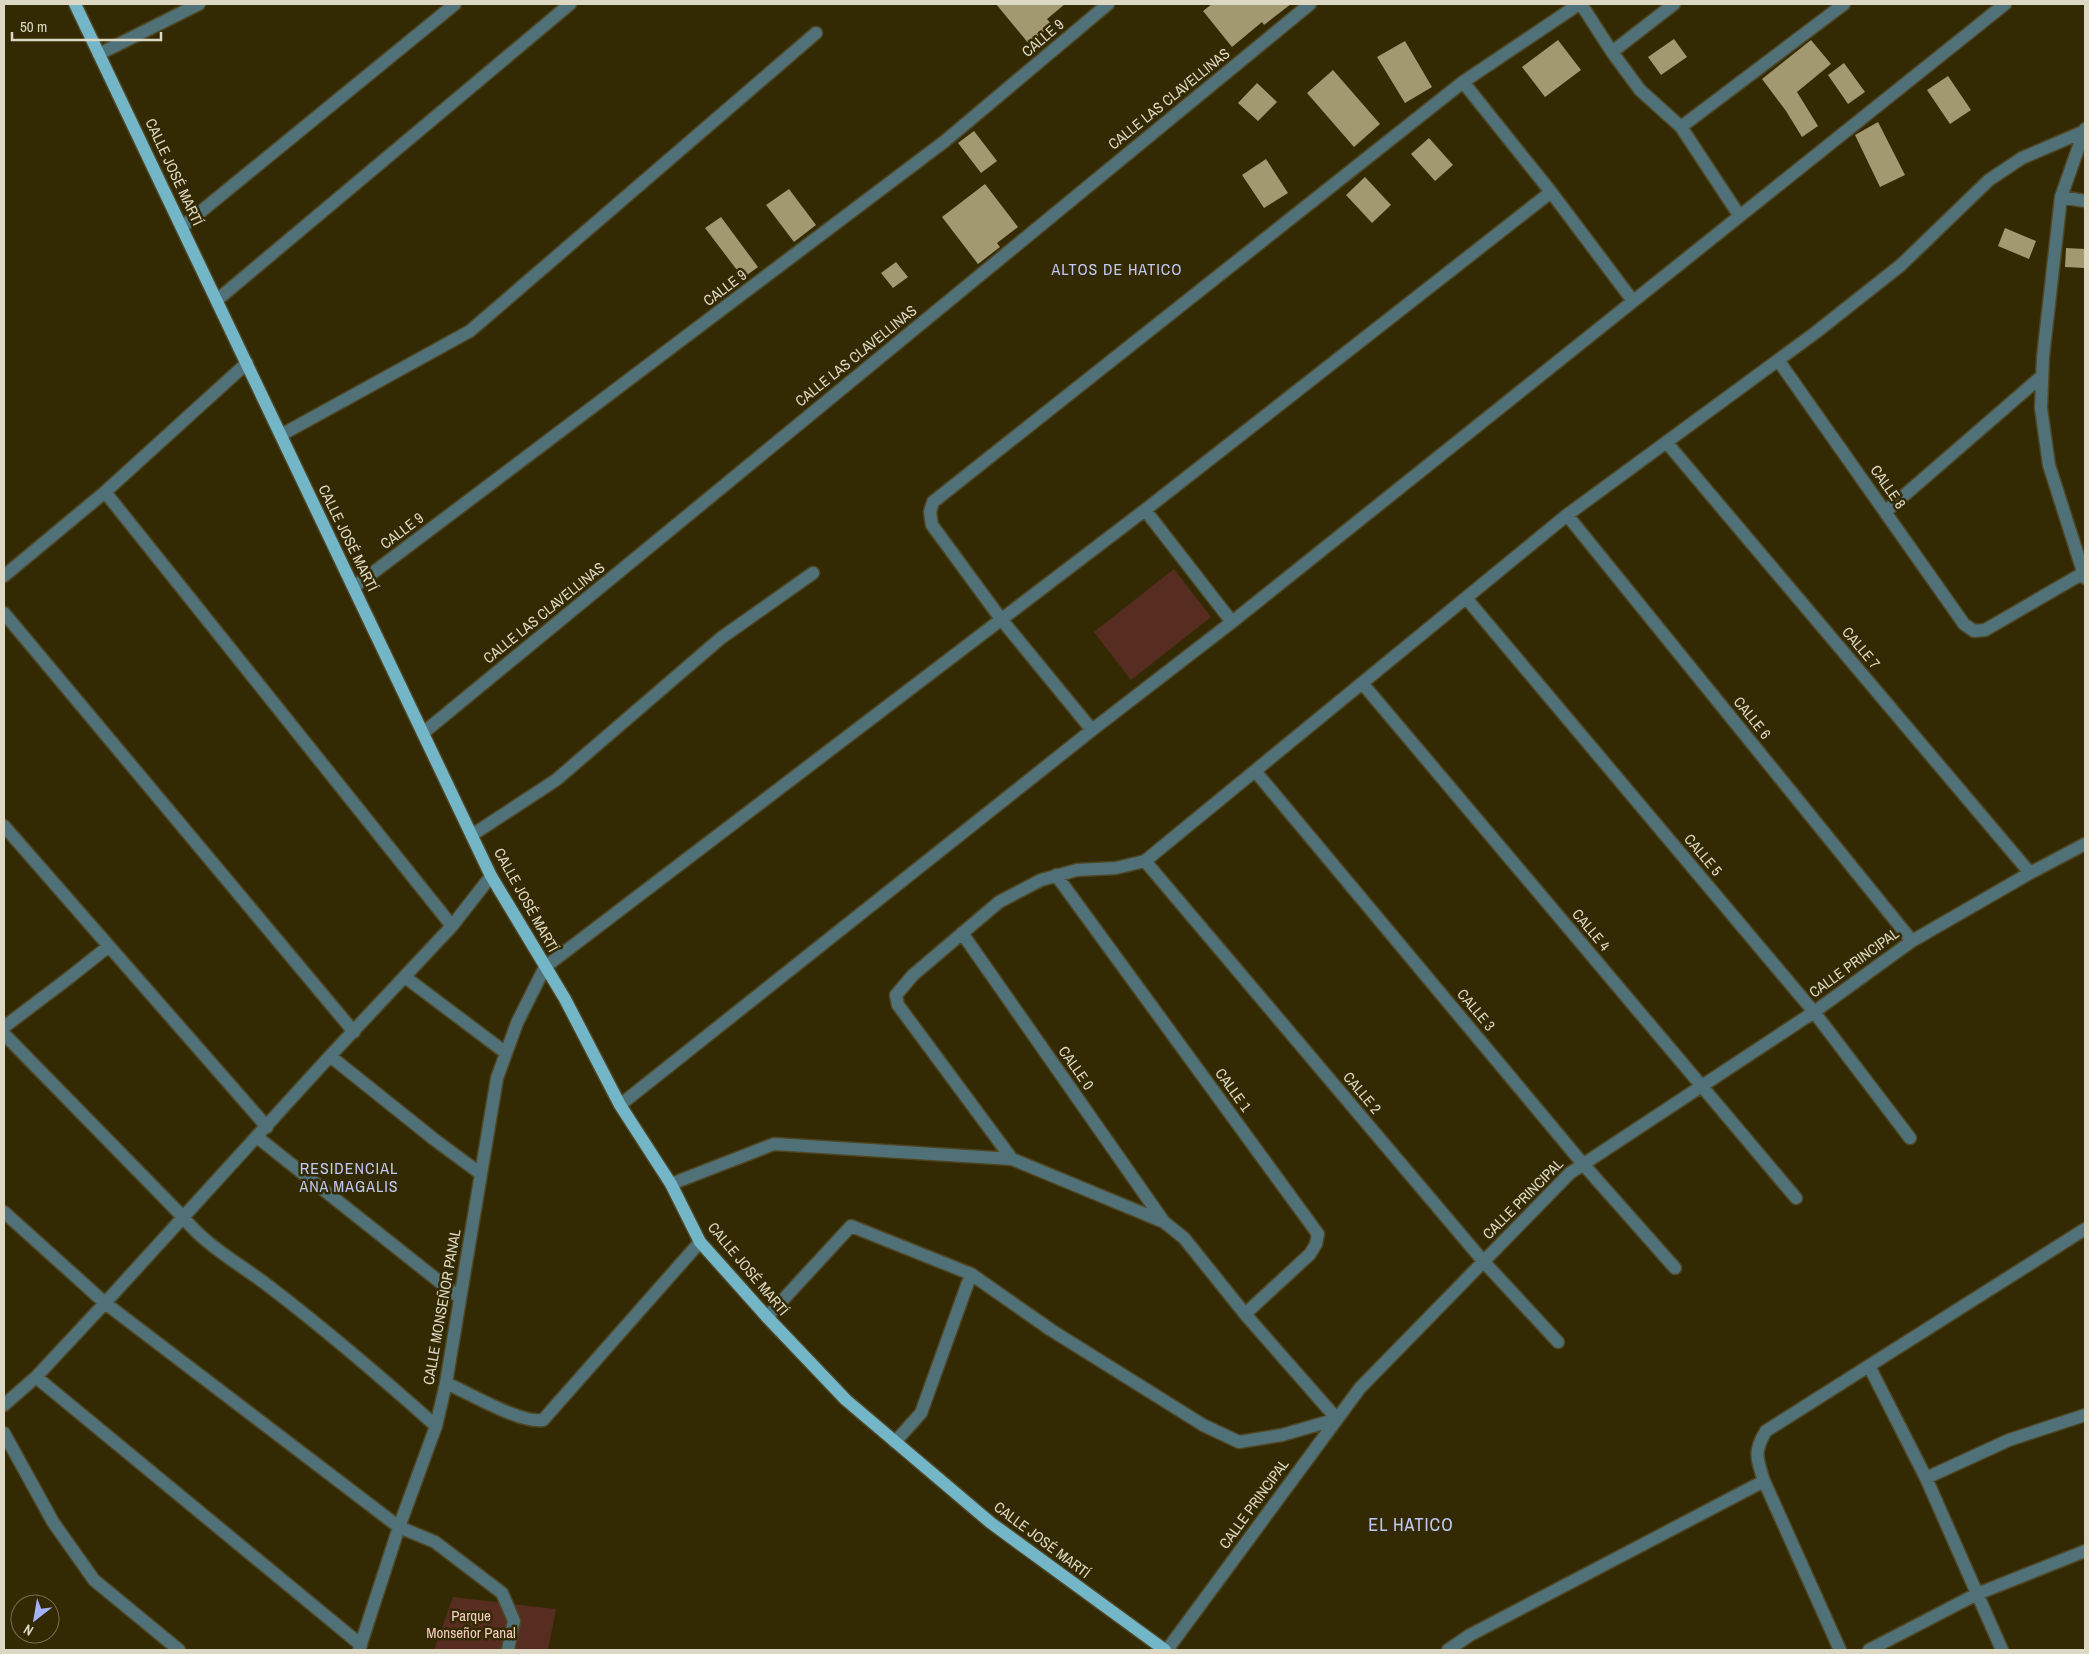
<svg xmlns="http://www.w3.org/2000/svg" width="2089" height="1654" font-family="'Archivo Narrow',sans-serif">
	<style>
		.green { fill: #572d21 }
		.building { fill: #a39971 }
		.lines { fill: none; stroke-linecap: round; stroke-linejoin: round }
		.minor-casing { stroke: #4e4622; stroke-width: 15 }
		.major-casing { stroke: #4e4622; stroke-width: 15 }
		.minor { stroke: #517179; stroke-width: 12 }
		.major { stroke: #73b6c8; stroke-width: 12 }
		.labels { text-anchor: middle; stroke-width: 5; stroke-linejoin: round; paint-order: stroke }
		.street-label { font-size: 15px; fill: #ddd8c3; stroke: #332a03 }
		.park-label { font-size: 15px; fill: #f3ccc2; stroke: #332a03 }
		.neighbourhood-label { font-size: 16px; letter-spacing: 1px; fill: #c0c9f3; stroke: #332a03 }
		.quarter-label { font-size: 18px; letter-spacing: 1px; fill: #c0c9f3; stroke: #332a03 }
	</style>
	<rect width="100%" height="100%" fill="#332a03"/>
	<path class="green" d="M1174 569 1211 617 1131 680 1094 632Z
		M453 1597 556 1609 548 1650H434Z"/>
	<path class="building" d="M996 4H1065L1047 19 1052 25 1029 44Z
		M1212 4H1291L1264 25 1262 22 1232 47 1203 11Z
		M1674 39 1687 57 1661 75 1648 57Z
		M1558 40 1581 70 1545 97 1522 67Z
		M1811 40 1831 64 1797 92 1818 126 1802 137 1786 111 1762 79Z
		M1405 41 1432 87 1405 103 1377 57Z
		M1844 63 1865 92 1848 104 1828 75Z
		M1333 70 1380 124 1354 147 1307 93Z
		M1948 76 1971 110 1950 124 1927 90Z
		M1257 83 1277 102 1258 121 1238 103Z
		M1878 122 1905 175 1880 187 1855 135Z
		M974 131 997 161 981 173 958 143Z
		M1429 138 1453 165 1435 181 1411 154Z
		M1266 159 1288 193 1264 208 1242 175Z
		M1365 177 1391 205 1372 223 1346 195Z
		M985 184 1018 227 997 243 1000 247 978 264 942 217Z
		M789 189 816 225 794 242 766 205Z
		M721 217 758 267 743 278 705 228Z
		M2005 228 2036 241 2029 259 1998 246Z
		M2066 248 2085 249V268L2065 267Z
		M896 262 908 277 893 288 881 273Z"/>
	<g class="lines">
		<g class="minor-casing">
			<path id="minor" d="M1581 4 1612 52 1640 90 1681 127 1739 215
				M1612 52 1674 4
				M99 54 199 4
				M1463 82 1551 192 1633 301
				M1681 127 1844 4
				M2085 129 2061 197 2043 357 2041 408 2049 465 2085 578
				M2061 197 2085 201
				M182 227 455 4
				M217 300 570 4
				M1778 360 1964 624 1974 631 1985 630 2085 572
				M281 435 470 331 816 33
				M1667 443 2030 873
				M105 492 452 926
				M1145 510 1232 622
				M1885 512 2042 376
				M1567 515 1912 941
				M4 576 105 492 247 363
				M354 587 945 141 1108 4
				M1466 598 1814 1012 1910 1138
				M4 613 354 1032
				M1362 683 1796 1198
				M1092 730 1001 619 932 525 930 512 933 502 1463 82 1579 4
				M423 733 1310 4
				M1255 771 1583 1164 1675 1268
				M4 826 267 1127
				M472 835 556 780 721 638 813 573
				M1145 861 1484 1262 1558 1342
				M1056 875 1318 1234 1316 1244 1310 1254 1245 1314
				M962 933 1164 1222
				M405 977 506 1053
				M4 1027 70 977 109 946
				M4 1034 183 1217C205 1245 238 1263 266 1284 325 1329 381 1377 436 1426
				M330 1056 435 1140 481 1174
				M620 1105 1092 730 1232 622 2005 4
				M257 1137 460 1298
				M1012 1159 898 1005 896 995 913 975 999 902 1041 880 1077 870 1116 868 1145 861 1567 515 1815 333 1901 265 1989 180 2022 158 2085 131
				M671 1184 774 1144 1012 1159 1164 1222 1184 1238 1245 1314 1337 1419 1282 1435 1239 1442 1203 1425 1051 1330 971 1274
				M4 1212 105 1303 399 1527 435 1542 502 1593 514 1621 508 1650
				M767 1317 851 1226 971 1274 921 1413 895 1442
				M1869 1366 1926 1478 2002 1650
				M36 1377 361 1645
				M446 1383C469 1393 521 1424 543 1420L700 1242
				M4 1405 36 1377 105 1303 330 1056 452 926 491 876
				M4 1433 53 1522 94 1580 179 1650
				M1926 1478 2009 1440 2085 1415
				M1764 1481 1840 1650
				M359 1650 399 1527 436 1426 446 1383 497 1078 517 1023 545 967 1145 510 1551 192
				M1167 1650 1360 1388 1570 1173 1814 1012 1912 941 2030 873 2085 844
				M1448 1650 1470 1635 1764 1481C1757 1459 1753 1452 1766 1431L2085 1229
				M1869 1650 1977 1594 2085 1551"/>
		</g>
		<g class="major-casing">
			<path id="major" d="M75 4 491 876 565 999 620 1105 671 1184 700 1242 767 1317 846 1400 991 1523 1165 1650"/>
		</g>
		<use href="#minor" class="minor"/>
		<use href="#major" class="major"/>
	</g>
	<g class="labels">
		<g class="street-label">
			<text transform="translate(1043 38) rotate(-40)" y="5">CALLE 9</text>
			<text transform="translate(1169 99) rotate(-39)" y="5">CALLE LAS CLAVELLINAS</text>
			<text transform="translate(174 172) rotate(65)" y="5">CALLE JOSÉ MARTÍ</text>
			<text transform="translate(725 288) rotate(-37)" y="5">CALLE 9</text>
			<text transform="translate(856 356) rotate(-39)" y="5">CALLE LAS CLAVELLINAS</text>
			<text transform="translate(1888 487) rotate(55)" y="5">CALLE 8</text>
			<text transform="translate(402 531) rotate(-37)" y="5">CALLE 9</text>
			<text transform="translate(348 538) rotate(64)" y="5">CALLE JOSÉ MARTÍ</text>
			<text transform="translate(544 613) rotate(-39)" y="5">CALLE LAS CLAVELLINAS</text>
			<text transform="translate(1861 648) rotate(50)" y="5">CALLE 7</text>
			<text transform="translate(1752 718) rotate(51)" y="5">CALLE 6</text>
			<text transform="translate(1703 855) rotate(50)" y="5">CALLE 5</text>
			<text transform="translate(526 900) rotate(61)" y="5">CALLE JOSÉ MARTÍ</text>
			<text transform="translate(1591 930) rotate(50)" y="5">CALLE 4</text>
			<text transform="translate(1854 963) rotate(-36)" y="5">CALLE PRINCIPAL</text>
			<text transform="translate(1476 1010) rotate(50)" y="5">CALLE 3</text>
			<text transform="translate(1076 1068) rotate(55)" y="5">CALLE 0</text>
			<text transform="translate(1233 1090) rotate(54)" y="5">CALLE 1</text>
			<text transform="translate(1362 1093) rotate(50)" y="5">CALLE 2</text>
			<text transform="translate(1523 1199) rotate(-45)" y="5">CALLE PRINCIPAL</text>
			<text transform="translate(748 1269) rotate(50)" y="5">CALLE JOSÉ MARTÍ</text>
			<text transform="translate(442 1307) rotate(-80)" y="5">CALLE MONSEÑOR PANAL</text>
			<text transform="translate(1254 1504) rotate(-54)" y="5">CALLE PRINCIPAL</text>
			<text transform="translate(1042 1540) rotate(37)" y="5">CALLE JOSÉ MARTÍ</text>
		</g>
		<g class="park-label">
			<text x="471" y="1621">Parque<tspan x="471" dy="17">Monseñor Panal</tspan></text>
		</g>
		<g class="neighbourhood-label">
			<text x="1117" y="275">ALTOS DE HATICO</text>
			<text x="349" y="1174">RESIDENCIAL<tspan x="349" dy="18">ANA MAGALIS</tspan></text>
		</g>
		<g class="quarter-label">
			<text x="1411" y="1531">EL HATICO</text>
		</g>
	</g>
	<rect width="2089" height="1654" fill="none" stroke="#ddd8c3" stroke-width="10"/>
	<g transform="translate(35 1619) rotate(211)"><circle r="24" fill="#332a03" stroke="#777050"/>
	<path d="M0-4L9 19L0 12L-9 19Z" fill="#a4b2fc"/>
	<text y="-8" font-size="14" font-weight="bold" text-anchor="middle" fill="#ddd8c3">N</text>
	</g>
	<path d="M12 32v8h149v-8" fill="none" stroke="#ddd8c3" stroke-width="2.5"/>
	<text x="20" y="32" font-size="15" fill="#ddd8c3" stroke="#332a03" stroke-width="4" paint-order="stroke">50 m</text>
</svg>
